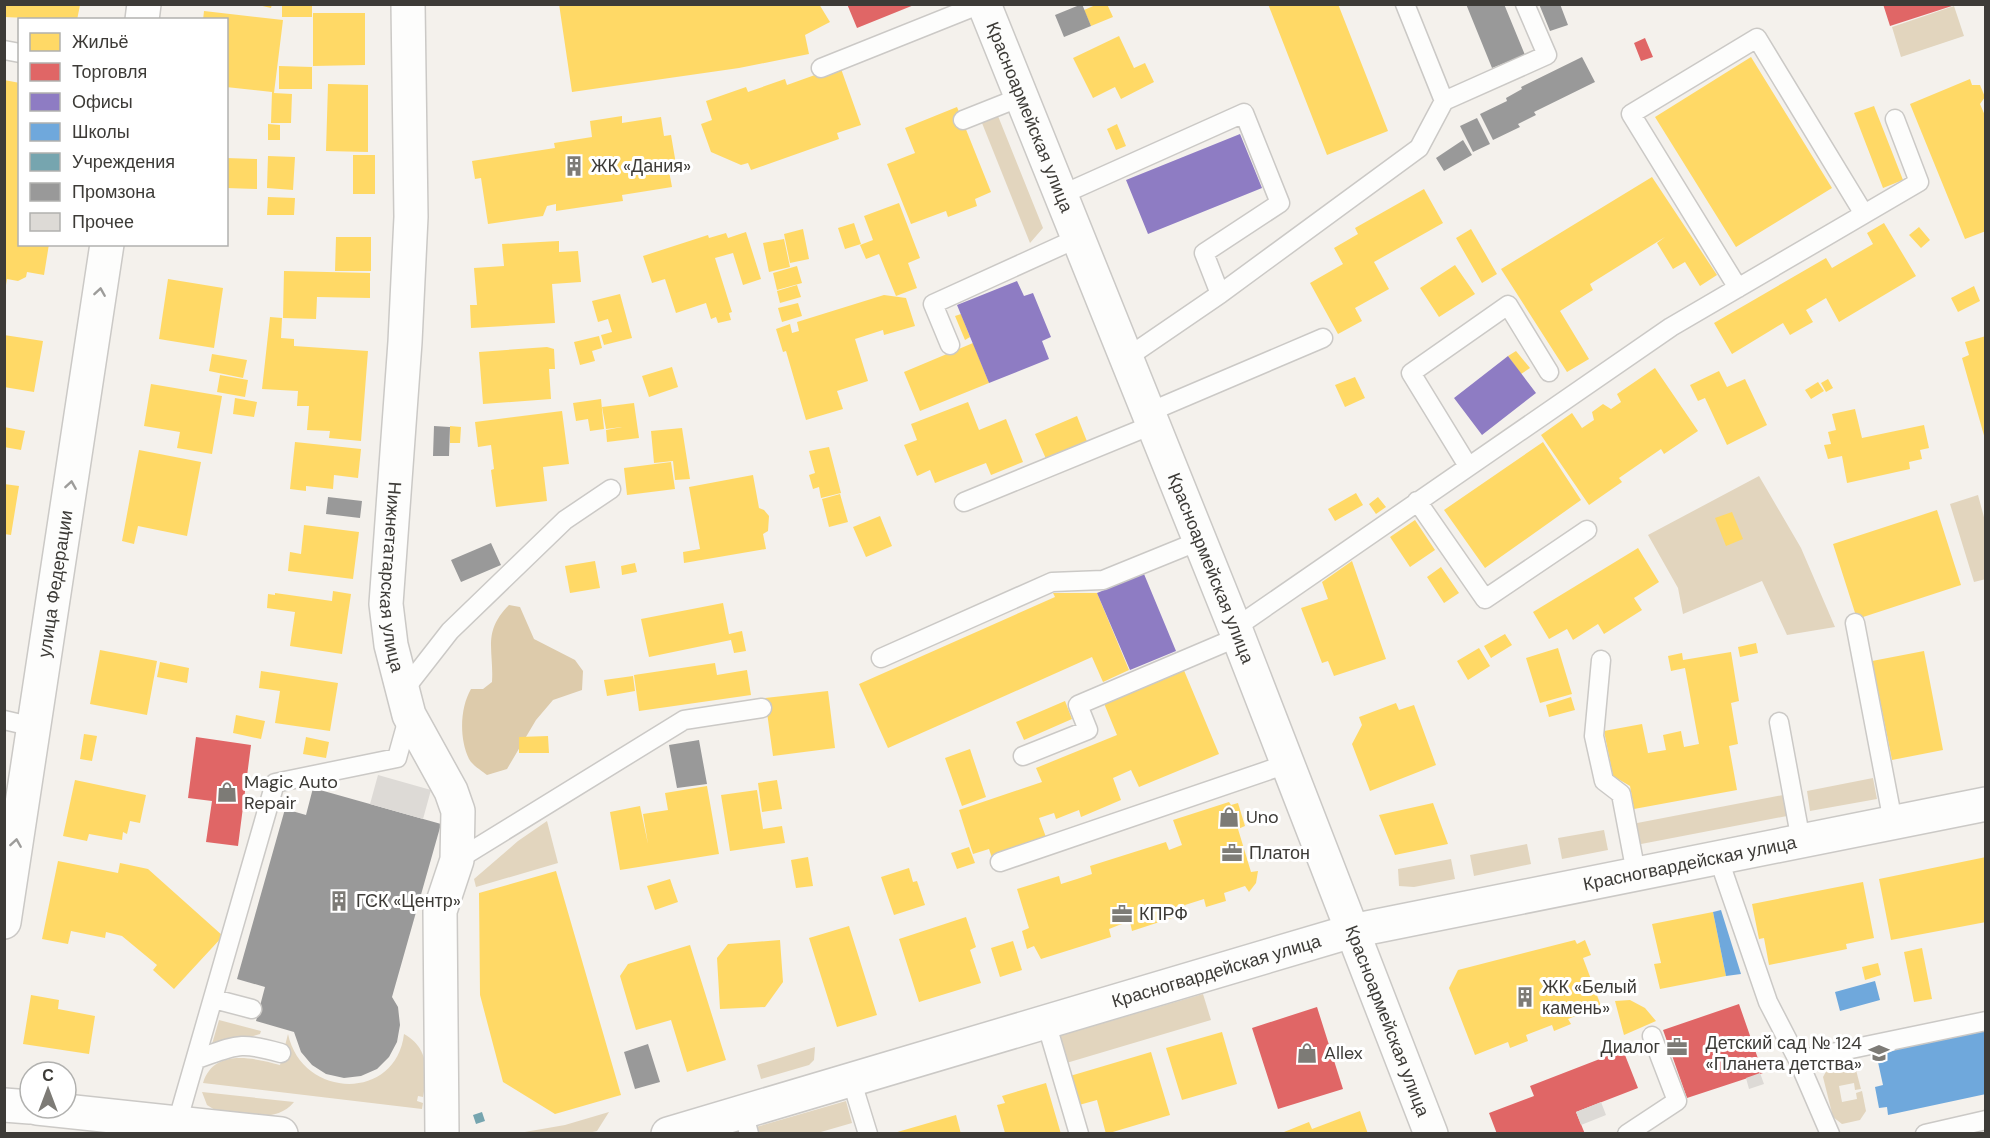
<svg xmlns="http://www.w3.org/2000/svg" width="1990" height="1138" font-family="'DM Sans',sans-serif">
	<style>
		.green { fill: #e2d5be }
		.forest { fill: #ddcbab }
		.homes { fill: #ffd966 }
		.shops { fill: #e06666 }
		.offices { fill: #8e7cc3 }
		.schools { fill: #6fa8dc }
		.public { fill: #76a5af }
		.industry { fill: #999 }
		.building { fill: #dddad6 }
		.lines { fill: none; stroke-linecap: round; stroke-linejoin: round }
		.service-casing { stroke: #cbc9c6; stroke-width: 21 }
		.minor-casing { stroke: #cbc9c6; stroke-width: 36 }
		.secondary-casing { stroke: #cbc9c6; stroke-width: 36 }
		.service { stroke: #fdfdfc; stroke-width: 18 }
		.minor { stroke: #fdfdfc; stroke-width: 33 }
		.secondary { stroke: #fdfdfc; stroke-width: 33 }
		.oneway { stroke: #9d9c9a }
		.labels { text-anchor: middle; stroke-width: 6; stroke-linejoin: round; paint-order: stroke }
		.street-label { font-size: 18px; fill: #3d3b37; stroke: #fff }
		.poi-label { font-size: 18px; fill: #3d3b37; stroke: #fff; text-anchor: start }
	</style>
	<rect width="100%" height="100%" fill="#f4f1ec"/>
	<path class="green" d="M1954 6 1964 36 1901 57 1892 27Z
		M996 111 1043 228 1030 243 980 118Z
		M1759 476 1801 548 1835 627 1787 635 1762 581 1683 614 1678 588 1648 535Z
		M1978 495 1985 521 1986 579 1974 582 1950 504Z
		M1873 778 1877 799 1810 811 1807 791Z
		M1783 795 1787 816 1636 845 1632 824Z
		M547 821 558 863 476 887 474 879 518 841Z
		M1604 830 1608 850 1562 859 1558 838Z
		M1527 844 1531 864 1474 876 1470 855Z
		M1451 859 1455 879 1414 887 1399 886 1398 869Z
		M1203 994 1211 1020 1063 1064 1055 1037Z
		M219 1020 261 1031 260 1034 214 1047 212 1044Z
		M288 1034C302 1099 396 1102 404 1034 429 1048 428 1071 423 1097L418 1096 417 1101 423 1103 422 1109 203 1083C214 1048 253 1058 280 1065Z
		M815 1047 814 1060 809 1065 761 1079 757 1065Z
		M1847 1062 1856 1070 1861 1089 1855 1090 1854 1083 1839 1086 1842 1102 1857 1099 1856 1093 1862 1091 1866 1111 1860 1120 1842 1124 1833 1117 1823 1077 1829 1066Z
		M202 1092 294 1102C275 1125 242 1113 215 1110L207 1105Z
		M846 1101 852 1123 814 1134 758 1133 756 1127Z
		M609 1112 597 1131 588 1133H519L565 1125Z"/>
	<path class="forest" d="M509 605 520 607 534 639 575 660 583 671 582 690 553 700 536 720 507 769 487 775C482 771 472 765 469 759 459 738 460 708 471 689H483L492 682C494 650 482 632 509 605Z"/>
	<path class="homes" d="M254 4H272L271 8Z
		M282 4H312V17H282Z
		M559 4H819L830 22 805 35 809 54 739 68 572 92Z
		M1098 4H1107L1113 17 1091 26 1084 10Z
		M1268 4H1338L1388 131 1327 155Z
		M4 5H80L77 20 4 17Z
		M204 11 283 20 274 93 292 94 291 123H271L272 92 226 87V20H203Z
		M313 13H365V65L313 66Z
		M1119 36 1134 68 1145 63 1154 82 1121 99 1115 87 1093 98 1073 58Z
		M1751 57 1832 188 1736 247 1655 117Z
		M279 66 312 67V89H279Z
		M840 66 861 125 837 133 839 139 751 170 748 163 741 165 711 152 701 124 712 120 706 101 746 87 748 92 785 79 787 85Z
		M1970 79 1972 85H1980L1985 97 1980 104 1986 118V231L1965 239 1910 104Z
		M4 80 20 83V244H49L44 275 27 272 26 277 18 281 7 279 6 285Z
		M328 84 368 85V152L326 151Z
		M1874 106 1903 180 1883 188 1854 113Z
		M957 107 991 192 975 199 977 206 948 217 946 211 911 224 887 164 915 153 905 128Z
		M622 116V123L661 117 664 136 671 135 677 170 669 171 672 187 622 195 623 201 556 211V204L547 206 543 216 488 224 481 178 475 179 472 161 555 148 554 143 592 137 590 121Z
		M268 124 280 125V140H268Z
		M1117 124 1126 146 1116 150 1107 129Z
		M353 155H375V194H353Z
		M268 156 295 157 293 190 267 188Z
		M226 158 257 159V189L226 188Z
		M1652 177 1717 275 1700 286 1685 262 1673 269 1657 243 1665 237 1590 284 1593 290 1560 311 1589 359 1567 372 1501 269Z
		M1424 189 1443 223 1374 262 1389 289 1355 308 1362 321 1338 334 1310 283 1343 264 1334 248 1358 234 1355 228Z
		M268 197 295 198 294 215H267Z
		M899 203 920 258 908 263 917 288 896 296 879 254 866 259 860 245 873 240 864 216Z
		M854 223 861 244 845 249 838 228Z
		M1884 223 1916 276 1839 322 1826 298 1806 310 1813 322 1790 335 1783 323 1732 354 1714 323 1826 258 1832 268 1873 244 1867 233Z
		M1919 227 1930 240 1921 248 1909 235Z
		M803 229 809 259 790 263 784 234Z
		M1471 229 1497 274 1482 283 1456 238Z
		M746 232 761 279 743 285 733 253 715 258 732 312 729 313 731 320 718 323 716 317 711 319 706 303 676 313 665 279 652 283 643 256 708 235 709 238 726 233 728 238Z
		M336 237H371V271H335Z
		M784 239 790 267 769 272 763 243Z
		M559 241V252L578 251 581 282 552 284 555 323 471 328 470 305H477L474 268 504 266 502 244Z
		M1455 265 1475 294 1439 317 1420 288Z
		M797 266 802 283 777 290 773 273Z
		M284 271 370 273V298L317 297 316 319 283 318Z
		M168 279 223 288 214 348 159 339Z
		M797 285 801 297 780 303 777 291Z
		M1974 286 1980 301 1958 312 1951 298Z
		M620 294 632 338 604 345 601 335 612 332 608 319 598 322 592 301Z
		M884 295 906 298 915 326 884 335 883 330 855 339 868 381 837 391 843 409 806 420 786 351 783 352 776 329 790 324 792 333 799 331 797 322Z
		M798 303 802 316 782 322 778 308Z
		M961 314 970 337 965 340 955 316Z
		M270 317 282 318 281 338 294 339V346L368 351 361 441 329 438 330 431 307 430 309 406H297L298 391 262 389Z
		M4 335 43 341 34 392 4 387Z
		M599 336 602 348 592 351 595 361 580 365 574 342Z
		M1986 336V439H1985L1962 358 1969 355 1965 342Z
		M973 343 989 383 920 411 904 372Z
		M547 347 554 349 555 369H549L551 399 483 404 479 352Z
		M1516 351 1530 368 1521 374 1508 356Z
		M212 354 247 360 243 378 209 371Z
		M672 367 678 387 649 397 642 376Z
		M1655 368 1698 431 1664 454 1661 449 1619 478 1622 482 1589 505 1541 435 1572 413 1582 428 1594 420 1592 412 1603 404 1611 409 1621 402 1617 394Z
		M1719 371 1727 387 1745 379 1767 425 1727 445 1705 398 1698 401 1690 385Z
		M220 375 248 380 245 397 217 392Z
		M1355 377 1365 398 1345 407 1335 385Z
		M1828 379 1833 388 1826 392 1821 383Z
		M1818 382 1824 391 1811 399 1805 390Z
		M151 384 222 396 212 454 177 448 180 432 144 426Z
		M235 398 257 402 254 417 233 414Z
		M601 399 604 429 590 431 588 419 576 421 573 403Z
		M968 402 979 430 1006 419 1023 462 991 475 986 463 935 483 930 470 917 476 904 445 917 440 911 424Z
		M634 403 639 438 607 442 606 430 622 427 606 429 602 407Z
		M1855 409 1862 438 1924 425 1929 448 1920 450 1922 459 1909 462 1910 469 1847 483 1842 456 1828 459 1824 445 1831 444 1828 432 1836 430 1832 414Z
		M562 411 569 464 543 467 547 501 496 507 491 470 494 469 491 445 478 447 475 422Z
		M1077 416 1088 444 1047 461 1035 434Z
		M450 426 461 427 460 443H450Z
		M4 427 25 431 21 450 4 447Z
		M682 428 690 479 675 480 673 461 654 463 651 431Z
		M295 442 361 449 358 478 334 475 333 489 306 486V491L290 489Z
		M1543 442 1581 500 1485 568 1444 510Z
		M829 447 841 493 821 498 819 487 813 489 809 475 815 473 809 451Z
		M139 450 201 462 187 536 138 526 134 544 122 541Z
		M671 462 675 489 627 495 624 468Z
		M753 475 759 508 764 510 769 516 768 531 763 534 766 549 684 563 683 552 700 549 689 487Z
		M4 484 19 486 11 535 4 534Z
		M1356 493 1363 505 1335 521 1328 509Z
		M840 494 848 522 829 527 822 499Z
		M1378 497 1386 507 1376 514 1369 504Z
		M1937 510 1961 585 1857 619 1833 544Z
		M1732 512 1743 539 1726 546 1715 518Z
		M880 516 892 546 866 557 853 527Z
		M1415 520 1435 550 1410 567 1390 537Z
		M304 525 359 532 353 579 288 571 290 552 301 554Z
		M1638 548 1659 582 1634 598 1642 610 1604 634 1598 624 1573 640 1567 629 1549 639 1533 612Z
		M595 561 600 588 570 593 565 566Z
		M1352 561 1386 659 1334 676 1328 661 1322 663 1301 608 1328 599 1322 582Z
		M635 563 637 572 622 575 621 566Z
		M1441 567 1459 593 1444 603 1427 577Z
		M333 591 351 594 342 654 290 646 295 612 267 608 268 594 275 595V593L332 601Z
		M1053 593H1097L1129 670 1103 682 1092 657 888 748 859 684 1055 597Z
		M723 603 729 634 742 631 746 651 734 653 731 640 649 657 641 619Z
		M1505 634 1512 645 1491 658 1484 646Z
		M1756 643 1758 653 1740 657 1738 647Z
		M1479 648 1490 666 1468 680 1457 661Z
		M1558 648 1572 694 1540 703 1526 658Z
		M100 650 157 661 147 715 90 704Z
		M1924 651 1943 750 1892 760 1872 661Z
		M1731 652 1739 701 1731 703 1738 744 1729 746 1737 790 1634 809 1630 786 1613 776 1604 731 1642 724 1648 753 1666 750 1663 735 1681 731 1684 747 1699 744 1685 668 1671 671 1668 656 1682 653 1683 660Z
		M160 662 189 668 187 683 157 677Z
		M715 663 717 675 747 670 751 695 639 711 634 675Z
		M1183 668 1219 754 1139 787 1131 770 1113 778 1121 800 1081 817 1079 810 1056 819 1054 813 1039 818 1047 840 992 858 989 849 973 854 959 810 1042 782 1036 768 1117 735 1103 701Z
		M261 671 338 683 330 731 275 723 280 691 259 688Z
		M633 676 635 691 607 696 604 680Z
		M828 691 835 748 773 756 765 698Z
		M1571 697 1575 710 1549 717 1546 705Z
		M1065 701 1072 719 1024 740 1016 722Z
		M1396 703 1399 710 1414 705 1436 765 1370 791 1352 744 1362 725 1359 717Z
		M236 715 265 721 261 739 233 733Z
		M84 734 97 736 92 761 80 759Z
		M548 736 549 753H519V737Z
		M306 737 329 742 326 758 303 754Z
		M970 749 986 797 962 806 945 758Z
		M75 780 146 795 140 823 130 821 127 834 123 832 122 840 89 834 87 841 63 836Z
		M777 780 782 809 762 812 758 783Z
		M707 786 719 854 620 870 610 812 640 806 648 844 643 814 668 810 665 793Z
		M757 790 763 829 782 826 785 843 730 851 721 795Z
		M1229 802 1231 805 1238 803 1245 826 1238 829 1251 872 1258 871 1256 883 1249 892 1245 886 1224 893 1226 901 1206 907 1204 899 1185 905 1187 913 1132 931 1130 922 1119 925 1109 929 1111 937 1041 959 1034 946 1027 949 1022 931 1029 928 1017 889 1059 876 1061 884 1077 879 1092 874 1090 866 1166 842 1169 850 1182 845 1173 820Z
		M1433 803 1448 844 1395 855 1379 815Z
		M969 847 975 863 957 869 951 853Z
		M808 857 813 886 796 888 791 860Z
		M1986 857V922L1891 940 1879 879Z
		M58 861 118 873 120 863 148 869 223 936 174 989 153 970 157 965 122 936 106 932 105 938 71 931 68 944 42 939Z
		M909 868 913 882 917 881 925 905 894 915 881 877Z
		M556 871 621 1095 555 1114 503 1082 480 995 479 893Z
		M670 879 678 902 655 910 647 886Z
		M1863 882 1874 938 1846 944 1847 949 1769 965 1764 938 1759 939 1752 904Z
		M1713 912 1726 976 1660 989 1654 964 1661 963 1652 924Z
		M966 917 976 947 970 950 981 983 919 1002 899 939Z
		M849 926 877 1015 837 1027 809 938Z
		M780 940 783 982 765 1007 720 1009 717 958 728 944Z
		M1575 940 1577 944 1585 940 1591 955 1583 958 1601 1006 1568 1019 1571 1024 1554 1031 1552 1025 1526 1035 1528 1041 1510 1048 1508 1042 1475 1055 1449 988 1458 970Z
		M1013 941 1022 970 1000 977 991 948Z
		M690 945 726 1060 687 1072 671 1020 636 1030 620 976 628 964Z
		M1922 948 1932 999 1914 1002 1904 952Z
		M1878 963 1881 975 1865 980 1862 967Z
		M31 995 59 1000 58 1009 95 1016 89 1054 23 1044Z
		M1630 1000 1645 1008 1656 1021 1624 1035 1615 1001Z
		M1222 1032 1237 1084 1182 1100 1166 1048Z
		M1151 1052 1170 1115 1106 1134 1097 1100 1079 1105 1070 1076Z
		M1046 1083 1061 1134 1005 1133 997 1105 1005 1103 1002 1096Z
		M1360 1111 1368 1134H1279L1309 1122 1312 1129Z
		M956 1115 961 1134H894V1133Z"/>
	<path class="shops" d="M847 4H914V5L857 28Z
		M1883 4H1955V5L1890 26Z
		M1645 38 1653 57 1641 61 1634 43Z
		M196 737 251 745 238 846 206 842 212 801 188 798Z
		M1739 1004 1763 1073 1687 1098 1663 1030Z
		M1317 1007 1343 1089 1278 1109 1252 1028Z
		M1623 1050 1638 1088 1576 1112 1585 1134H1497L1489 1113 1534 1096 1530 1086Z"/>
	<path class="offices" d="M1240 134 1262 188 1148 234 1126 180Z
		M1017 281 1024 296 1033 293 1051 337 1042 341 1049 359 989 383 957 305Z
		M1508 356 1536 393 1482 435 1454 398Z
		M1144 574 1176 651 1130 670 1097 593Z"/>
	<path class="schools" d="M1721 910 1741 974 1726 976 1713 912Z
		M1875 981 1880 1000 1840 1011 1835 992Z
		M1986 1031V1094L1888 1115 1887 1107 1879 1108 1875 1087 1883 1085 1876 1053Z"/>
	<path class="public" d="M482 1112 485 1121 476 1124 473 1115Z"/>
	<path class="industry" d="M1082 4 1091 26 1064 37 1055 15Z
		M1466 4H1504L1525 55 1492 68Z
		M1539 4H1560L1568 25 1550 31Z
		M1582 57 1595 82 1534 112 1536 115 1518 124 1520 127 1493 140 1480 114 1507 101 1506 98 1522 89 1521 87Z
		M1477 118 1490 144 1473 152 1460 126Z
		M1463 140 1472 155 1444 171 1436 158Z
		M434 426 450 427 449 456H433Z
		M328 497 362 501 360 518 326 514Z
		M491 543 501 565 461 582 451 560Z
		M699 740 707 784 677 788 669 745Z
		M313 788 441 824 392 997 398 1007 400 1025 397 1042 389 1057 377 1069 361 1076 344 1078 326 1074 312 1065 301 1052 294 1032 256 1021 265 987 237 979 285 809 306 815Z
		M648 1044 660 1082 635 1089 624 1052Z"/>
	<path class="building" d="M378 775 431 790 423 819 370 804Z
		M1760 1073 1764 1084 1749 1089 1746 1078Z
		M1601 1102 1606 1115 1581 1125 1576 1112Z"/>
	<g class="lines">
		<g class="service-casing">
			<path id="service" d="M4 50 20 53
				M821 68 981 4
				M1444 101 1547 55 1525 4
				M963 120 1021 97
				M1061 195 1244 113 1280 203 1204 253 1220 294
				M1738 288 1631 114 1757 38 1864 214
				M950 345 933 304 1078 238
				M1125 359 1220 294 1419 148 1444 101 1405 4
				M1147 413 1323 338
				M1468 466 1411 373 1508 305 1549 372
				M1417 501 1485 599 1587 530
				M964 502 1152 425
				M1855 623 1893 822
				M1235 628 1671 327 1919 182 1895 119
				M881 658 1052 582 1103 580 1199 541
				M1601 660 1594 736 1604 781 1621 794 1636 873
				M404 690 450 631 565 520 611 489
				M4 720 34 727
				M1779 722 1801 841
				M1023 756 1088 730 1078 705 1238 637
				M1718 857 1768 1002 1798 1060 1830 1134
				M457 860 684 720 762 708
				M1000 862 1287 764
				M214 999 252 1009
				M1046 1022 1079 1134
				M197 1059C237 1045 239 1041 281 1053
				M1798 1060 1986 1021
				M851 1079 868 1134
				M743 1111 749 1134
				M177 1123 275 783 397 758 409 715
				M1627 1134 1677 1101 1652 1036
				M1925 1134 1986 1120"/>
		</g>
		<g class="minor-casing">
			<g id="minor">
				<path id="s1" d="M408 4 411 217 405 342 386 604 391 645 409 715 451 791 458 811 457 860 440 911 442 1134"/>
				<path d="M142 20 144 4"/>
				<path id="s2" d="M4 922 107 244"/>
				<path d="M4 1105 30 1107"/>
				<path d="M37 1108 281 1134"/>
				<path id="s3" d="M668 1134 1352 931 1986 804"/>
			</g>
		</g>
		<g class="secondary-casing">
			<g id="secondary">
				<path id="s4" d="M984 4 1235 628 1431 1134"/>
			</g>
		</g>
		<use href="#service" class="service"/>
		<use href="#minor" class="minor"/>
		<use href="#secondary" class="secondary"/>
	</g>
	<defs><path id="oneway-chevron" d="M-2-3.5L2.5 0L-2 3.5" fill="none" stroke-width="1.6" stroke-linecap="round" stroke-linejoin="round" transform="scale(1.5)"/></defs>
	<g class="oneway">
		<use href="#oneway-chevron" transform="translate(100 292) rotate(-81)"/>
		<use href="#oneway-chevron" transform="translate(71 485) rotate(-81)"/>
		<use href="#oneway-chevron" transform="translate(16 843) rotate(-81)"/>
	</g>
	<defs>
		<g id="building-bare" transform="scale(1.62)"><path d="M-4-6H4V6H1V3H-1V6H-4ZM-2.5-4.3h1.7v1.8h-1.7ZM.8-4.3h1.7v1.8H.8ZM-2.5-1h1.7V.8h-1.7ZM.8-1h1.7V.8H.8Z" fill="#7d7b76" stroke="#fff" stroke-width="2.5" paint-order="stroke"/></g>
		<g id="shop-bare" transform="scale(1.62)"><path d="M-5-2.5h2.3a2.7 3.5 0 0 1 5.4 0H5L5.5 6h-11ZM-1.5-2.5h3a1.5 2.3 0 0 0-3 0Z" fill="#7d7b76" stroke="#fff" stroke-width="2.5" paint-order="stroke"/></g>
		<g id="office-bare" transform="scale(1.62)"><path d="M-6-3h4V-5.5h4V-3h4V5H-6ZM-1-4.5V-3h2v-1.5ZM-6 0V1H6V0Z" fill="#7d7b76" stroke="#fff" stroke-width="2.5" paint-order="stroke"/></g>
		<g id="school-bare" transform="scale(1.62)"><path d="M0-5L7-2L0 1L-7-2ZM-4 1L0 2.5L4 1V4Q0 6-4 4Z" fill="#7d7b76" stroke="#fff" stroke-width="2.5" paint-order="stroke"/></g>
	</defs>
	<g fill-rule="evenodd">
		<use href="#building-bare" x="574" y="166"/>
		<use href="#shop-bare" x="227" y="792"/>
		<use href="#shop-bare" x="1229" y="817"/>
		<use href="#office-bare" x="1232" y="853"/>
		<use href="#building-bare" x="339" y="901"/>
		<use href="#office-bare" x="1122" y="914"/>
		<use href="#building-bare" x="1525" y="997"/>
		<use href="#office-bare" x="1677" y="1047"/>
		<use href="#shop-bare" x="1307" y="1053"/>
		<use href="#school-bare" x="1879" y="1053"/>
	</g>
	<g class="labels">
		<g class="street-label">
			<text dy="6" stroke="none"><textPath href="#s4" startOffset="122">Красноармейская улица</textPath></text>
			<text dy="6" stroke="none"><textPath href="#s4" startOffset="608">Красноармейская улица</textPath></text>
			<text dy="6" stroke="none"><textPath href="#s1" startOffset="574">Нижнетатарская улица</textPath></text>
			<text dy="6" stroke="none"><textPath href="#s2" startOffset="342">улица Федерации</textPath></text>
			<text dy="6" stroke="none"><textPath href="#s3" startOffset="1058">Красногвардейская улица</textPath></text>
			<text dy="6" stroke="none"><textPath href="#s3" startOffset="572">Красногвардейская улица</textPath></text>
			<text dy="6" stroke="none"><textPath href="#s4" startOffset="1094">Красноармейская улица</textPath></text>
		</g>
		<g class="poi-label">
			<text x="591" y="172">ЖК «Дания»</text>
			<text x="244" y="788">Magic Auto<tspan x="244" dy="21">Repair</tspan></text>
			<text x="1246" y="823">Uno</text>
			<text x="1249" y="859">Платон</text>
			<text x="356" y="907">ГСК «Центр»</text>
			<text x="1139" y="920">КПРФ</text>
			<text x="1542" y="993">ЖК «Белый<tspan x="1542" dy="21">камень»</tspan></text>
			<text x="1862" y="1049" text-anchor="end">Детский сад № 124<tspan x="1862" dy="21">«Планета детства»</tspan></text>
			<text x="1660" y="1053" text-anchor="end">Диалог</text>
			<text x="1324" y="1059">Allex</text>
		</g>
	</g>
	<rect width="1990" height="1138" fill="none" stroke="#3d3b37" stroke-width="12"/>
	<rect x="18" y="18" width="210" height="228" fill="#ffffff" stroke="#b1b1af" stroke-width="1.5"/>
	<rect x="30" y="33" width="30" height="18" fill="#ffd966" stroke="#b1b1af" stroke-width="1.5"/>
	<text x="72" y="48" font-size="18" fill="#3d3b37">Жильё</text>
	<rect x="30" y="63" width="30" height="18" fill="#e06666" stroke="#b1b1af" stroke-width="1.5"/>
	<text x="72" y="78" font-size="18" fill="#3d3b37">Торговля</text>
	<rect x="30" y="93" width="30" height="18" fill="#8e7cc3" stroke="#b1b1af" stroke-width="1.5"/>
	<text x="72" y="108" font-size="18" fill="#3d3b37">Офисы</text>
	<rect x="30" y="123" width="30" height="18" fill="#6fa8dc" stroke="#b1b1af" stroke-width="1.5"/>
	<text x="72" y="138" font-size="18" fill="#3d3b37">Школы</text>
	<rect x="30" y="153" width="30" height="18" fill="#76a5af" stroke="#b1b1af" stroke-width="1.5"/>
	<text x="72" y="168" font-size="18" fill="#3d3b37">Учреждения</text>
	<rect x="30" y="183" width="30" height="18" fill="#999999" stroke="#b1b1af" stroke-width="1.5"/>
	<text x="72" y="198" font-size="18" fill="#3d3b37">Промзона</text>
	<rect x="30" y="213" width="30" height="18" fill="#dddad6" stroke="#b1b1af" stroke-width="1.5"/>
	<text x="72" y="228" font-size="18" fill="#3d3b37">Прочее</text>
	<g transform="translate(48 1090)"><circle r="28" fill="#ffffff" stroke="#b1b1af" stroke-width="1.5"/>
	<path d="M0-4.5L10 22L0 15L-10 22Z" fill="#7d7b76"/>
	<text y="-9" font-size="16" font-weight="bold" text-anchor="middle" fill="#3d3b37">С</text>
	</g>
</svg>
